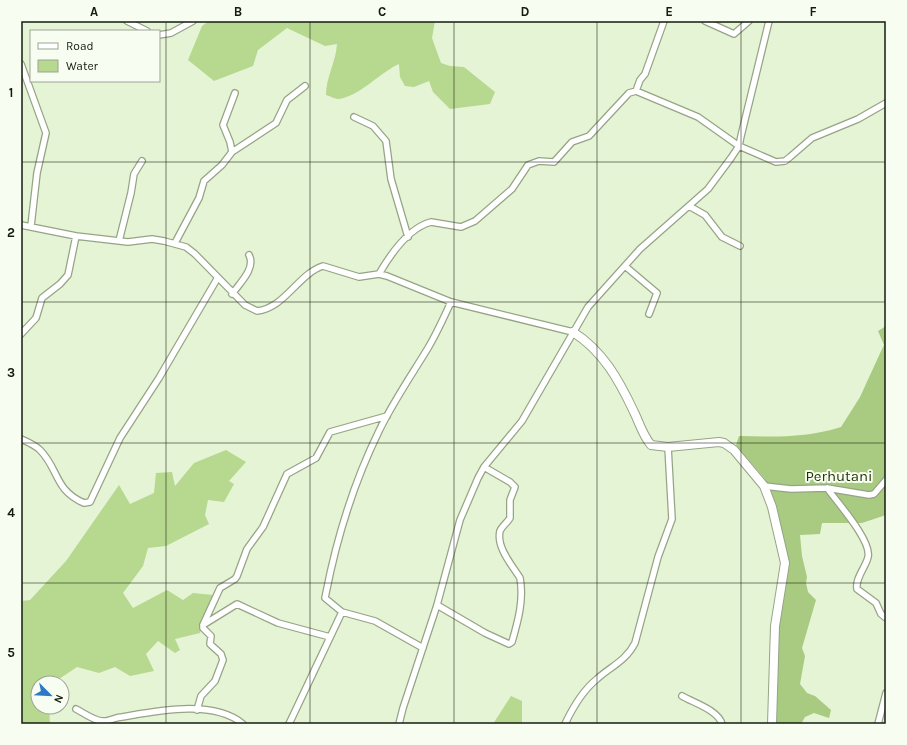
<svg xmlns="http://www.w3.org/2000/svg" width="907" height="745" font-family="Karla,sans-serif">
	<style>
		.forest { fill: #a8ca81 }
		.water { fill: #b6d88f }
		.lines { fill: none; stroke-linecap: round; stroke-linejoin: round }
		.street-casing { stroke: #96a486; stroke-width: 8 }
		.secondary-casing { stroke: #96a486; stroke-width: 10 }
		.street { stroke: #fff; stroke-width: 5.5 }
		.secondary { stroke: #fff; stroke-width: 8 }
		.grid { fill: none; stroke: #151b0f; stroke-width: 1; stroke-opacity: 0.55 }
		.labels { text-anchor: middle; stroke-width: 4; stroke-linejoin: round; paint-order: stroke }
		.park-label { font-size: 15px; fill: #1f3200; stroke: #f7fef1 }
		.neatline { fill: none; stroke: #151b0f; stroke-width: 1.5 }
		.grid-label { font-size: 13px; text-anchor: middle; font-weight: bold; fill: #151b0f }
	</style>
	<rect width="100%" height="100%" fill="#e5f4d5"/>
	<path class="forest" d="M886 326V515L862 523H822L820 534 800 535 802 556 807 577 806 583 808 592 816 600 802 648 805 656 800 684 807 693 815 696 831 710 829 718 814 713 805 717 801 724H774L777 627 787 569 770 490 764 478 736 445 739 436C775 437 806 438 841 427L860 397 882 349 884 345 878 331Z"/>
	<path class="water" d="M209 21H435L432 38 441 63 450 66 464 67 495 92 490 104 450 109 433 92 429 81 414 87 405 86 400 77 399 64C379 73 359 97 338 99 335 99 330 96 326 95 326 77 336 62 337 44L325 46 287 28 258 50 253 66 214 81 188 60 202 26Z
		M226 450 246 462 229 481 234 484 224 502 208 500 205 515 209 524 166 546 148 548 143 566 123 593 133 608 167 590 183 600 193 593 213 595 200 633 175 639 180 650 175 653 158 641 146 654 154 671 130 676 115 667 99 673 77 667 59 679 58 683H38V707H49L50 724H21V601L30 600 66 561 119 485 130 504 154 493 156 473 172 472 175 486 194 463Z
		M511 696 522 701V724H493Z"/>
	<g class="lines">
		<g class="street-casing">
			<path id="street" d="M127 21 147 31
				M705 21 734 34 749 21
				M159 35 171 33 193 21
				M21 64 46 133 37 173 31 226
				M636 91 640 80 645 74 664 21
				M354 117 373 126 386 141 391 179 408 237
				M232 152 230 142 223 125 235 93
				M689 206 705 215 722 237 740 246
				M21 225 76 236 128 242 152 239 164 241 186 247 195 254 245 305 257 311C285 308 298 274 323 266L359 277 379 274 387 276 451 302 573 332
				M119 241 131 193 134 174 142 161
				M175 243 199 198 204 181 222 165 232 152 276 123 287 100 305 86
				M625 266 657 293 649 314
				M379 274C390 255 408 228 431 222L461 227 475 221 512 189 528 165 539 161 554 162 572 142 589 136 629 93 636 91 698 117 739 146 776 162 785 161 790 157 812 138 858 119 886 103
				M232 294C240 283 256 268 249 255
				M21 334 36 318 42 298 60 284 68 275 76 236
				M21 439C28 442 35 445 40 450 59 469 54 490 84 503L90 502 120 438 159 378 217 279
				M764 486 791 489 827 488 869 495 874 494 886 480
				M827 488C837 502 872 541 868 557 866 567 855 578 857 589L876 603 881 614 886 618
				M437 605 485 633 509 644 512 642C518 621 524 600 520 578 512 565 496 547 500 531 502 526 507 523 510 518V500L515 487 510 482 484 467
				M203 625 237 604 278 623 330 637
				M423 648 375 621 342 612 325 598 326 593C337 537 354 482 379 431 393 402 411 376 428 348 437 333 444 317 451 302
				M682 696C694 703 718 710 722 724
				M76 709C84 713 96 722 104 721 110 721 116 717 122 717 157 711 213 699 243 724
				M197 710 201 696 215 681 223 660 221 654 210 644 211 636 203 628V625L220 588 235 579 237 576 247 549 263 527 287 474 316 458 330 432 387 416
				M289 724 342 612
				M399 724 403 708 437 605 460 520 478 478 484 467 522 421 588 307 640 249 708 189 731 158 739 146 741 136 769 21
				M565 724C573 707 582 691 597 679 610 667 626 661 635 643L658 557 672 519 668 447
				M878 724 886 693"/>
		</g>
		<g class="secondary-casing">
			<path id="secondary" d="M573 332C603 351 619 380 634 412 639 422 643 436 651 445L668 447 719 442 724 443 734 450 764 486 772 507 785 563 775 626 772 724"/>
		</g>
		<use href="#street" class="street"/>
		<use href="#secondary" class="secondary"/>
	</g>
	<path class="grid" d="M166 21V724M310 21V724M454 21V724M597 21V724M741 21V724M21 162H886M21 302H886M21 443H886M21 583H886"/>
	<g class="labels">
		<g class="park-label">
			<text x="839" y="481">Perhutani</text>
		</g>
	</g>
	<rect width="907" height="745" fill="none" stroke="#f7fef1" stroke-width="44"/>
	<rect x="30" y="30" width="130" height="52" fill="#f7fef1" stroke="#9da397"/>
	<rect x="38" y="43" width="20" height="6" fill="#ffffff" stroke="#9da397"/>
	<text x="66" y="50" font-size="12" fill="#151b0f">Road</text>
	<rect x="38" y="60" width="20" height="12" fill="#b6d88f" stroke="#9da397"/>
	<text x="66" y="70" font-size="12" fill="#151b0f">Water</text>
	<g transform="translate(50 695) rotate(114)"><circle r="19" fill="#f7fef1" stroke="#9da397"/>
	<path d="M0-3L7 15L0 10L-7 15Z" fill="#2c79c9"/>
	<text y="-6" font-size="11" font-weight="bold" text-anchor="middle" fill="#151b0f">N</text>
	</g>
	<rect x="22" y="22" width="863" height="701" class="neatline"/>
	<g class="grid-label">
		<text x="94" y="16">A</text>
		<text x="238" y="16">B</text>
		<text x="382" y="16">C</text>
		<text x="525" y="16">D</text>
		<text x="669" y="16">E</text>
		<text x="813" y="16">F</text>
		<text x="11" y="97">1</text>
		<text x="11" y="237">2</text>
		<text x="11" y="377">3</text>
		<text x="11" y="517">4</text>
		<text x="11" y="657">5</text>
	</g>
</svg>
